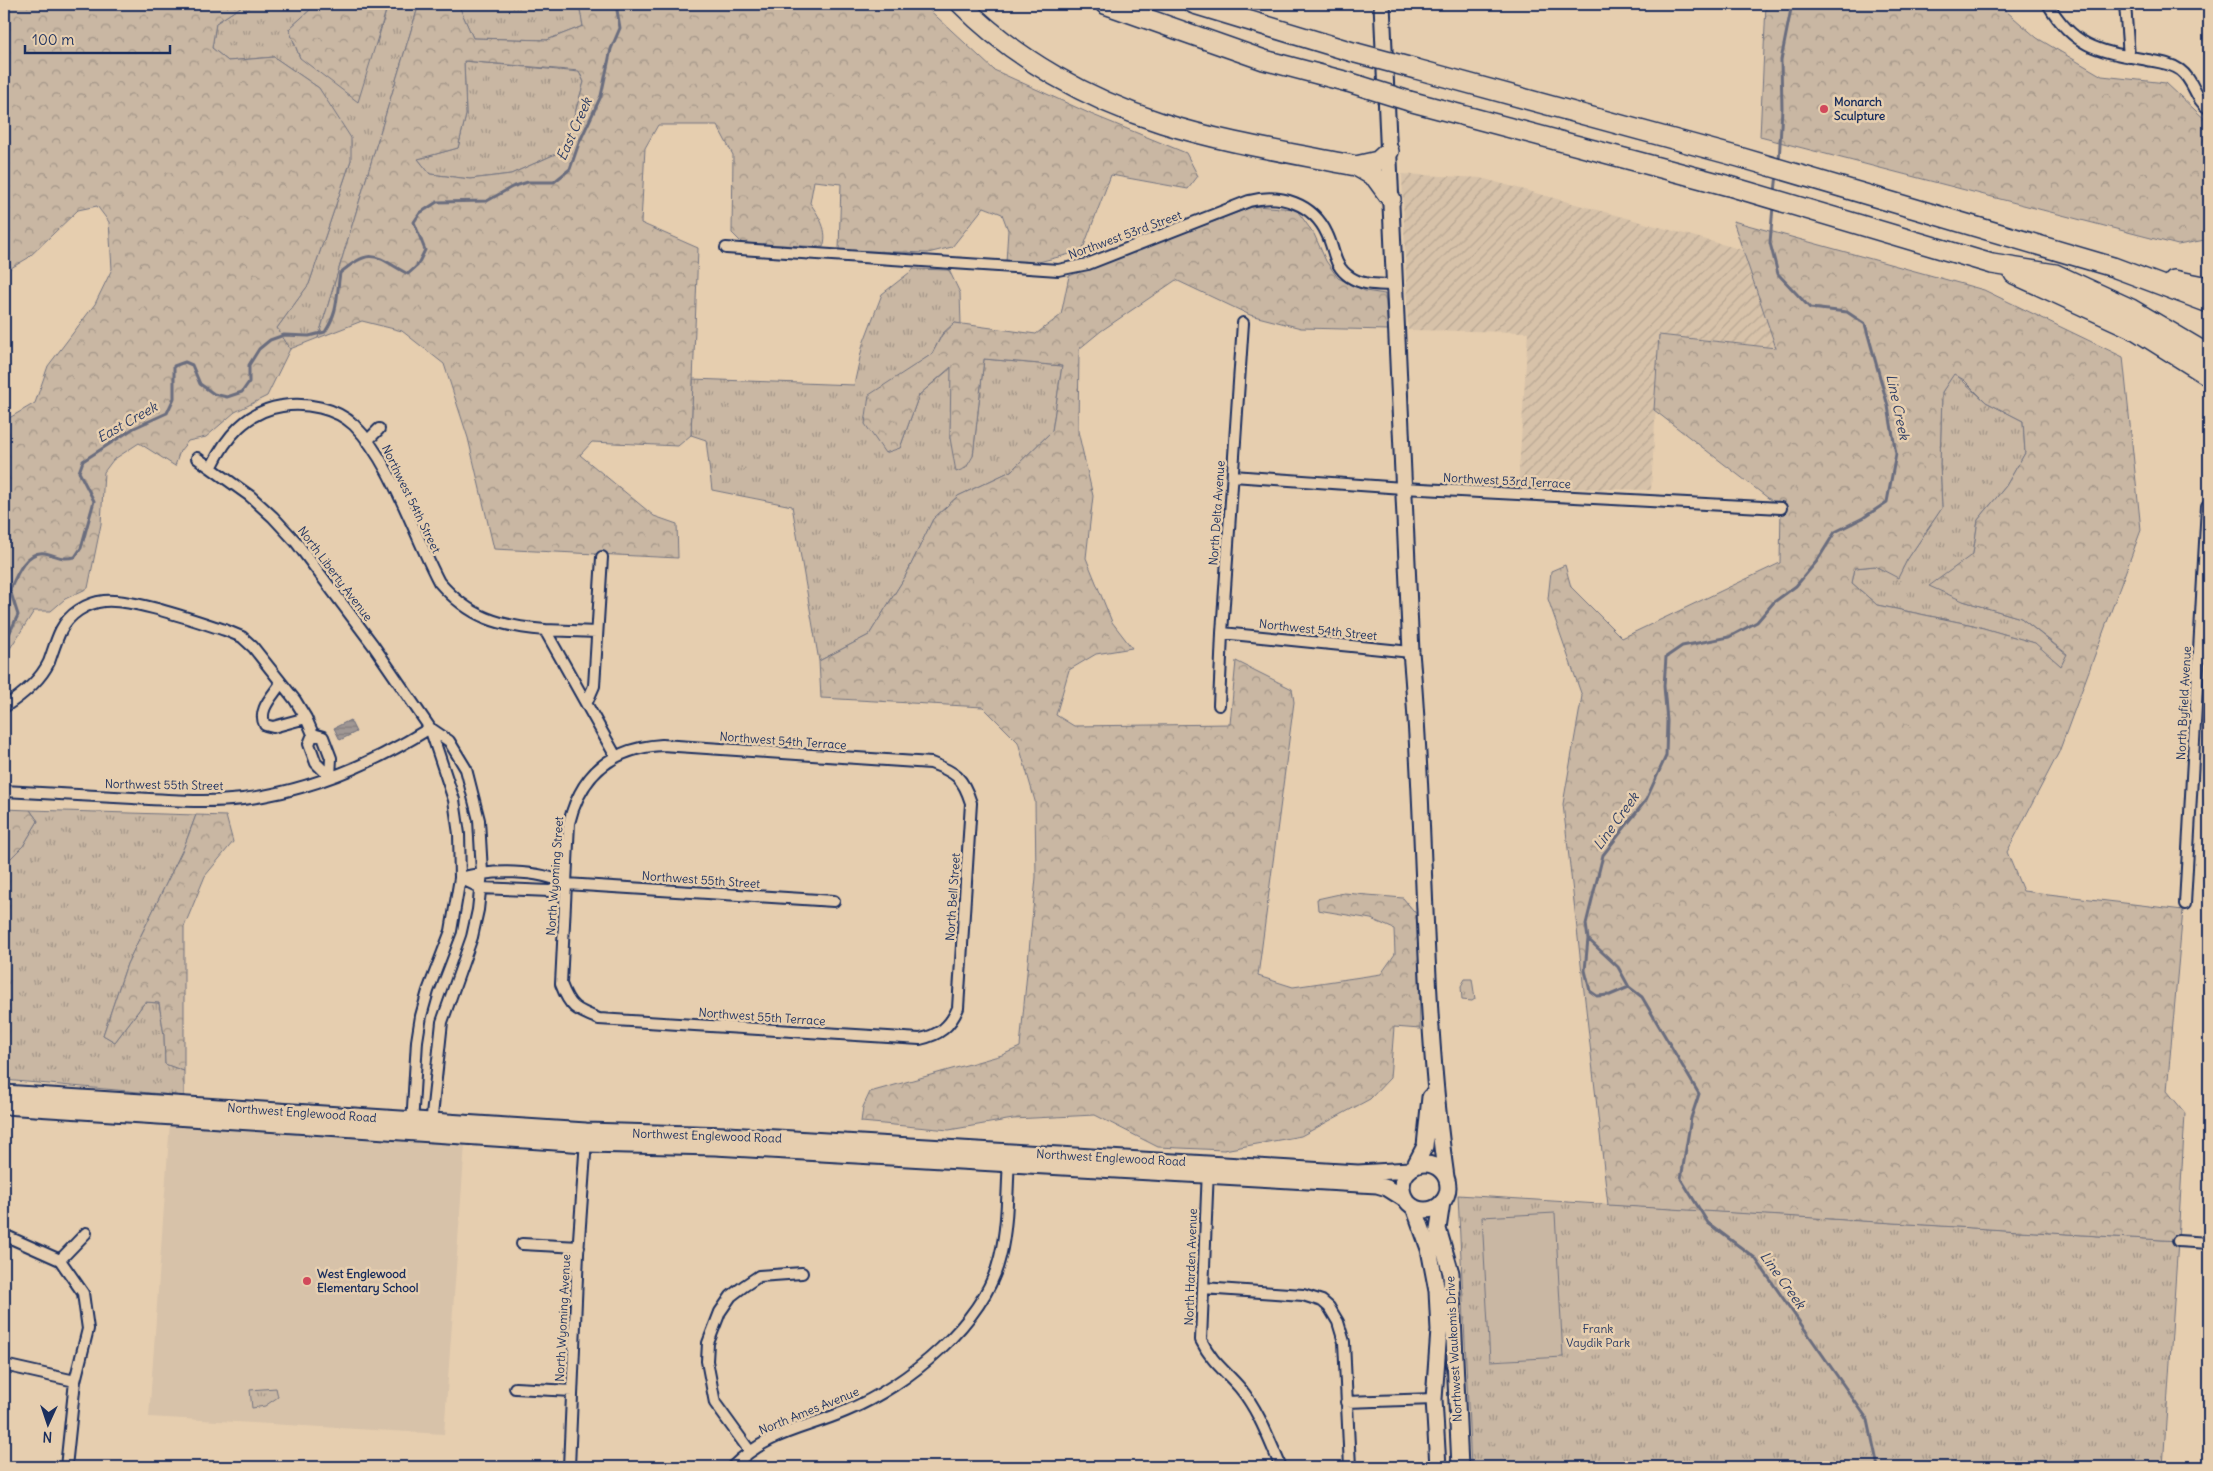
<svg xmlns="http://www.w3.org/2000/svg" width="2213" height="1471" font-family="Delius,sans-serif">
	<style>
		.built { fill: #d7c2a9 }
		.industrial { fill: url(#industrial-furrows) }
		.grass { fill: url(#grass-tufts); stroke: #727380 }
		.forest { fill: url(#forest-crowns); stroke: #727380; fill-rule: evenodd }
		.pitch { fill: #c9b7a3; stroke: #727380 }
		.water { fill: url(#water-rules); stroke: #6b6d7e }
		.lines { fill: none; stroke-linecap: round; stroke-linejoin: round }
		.stream { stroke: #6b6d7e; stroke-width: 3 }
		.minor-casing { stroke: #1b2f5e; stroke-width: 14 }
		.secondary-casing { stroke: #1b2f5e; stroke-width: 19 }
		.motorway-casing { stroke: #1b2f5e; stroke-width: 22 }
		.minor { stroke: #e6ceaf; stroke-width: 10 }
		.secondary { stroke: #e6ceaf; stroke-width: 15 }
		.motorway { stroke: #e6ceaf; stroke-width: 19 }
		.motorway-bridge-casing { stroke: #1b2f5e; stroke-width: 22; stroke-linecap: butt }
		.motorway-bridge { stroke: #e6ceaf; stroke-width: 19 }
		.poi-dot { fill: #d1495b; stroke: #e6ceaf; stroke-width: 2 }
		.labels { text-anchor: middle; stroke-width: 5; stroke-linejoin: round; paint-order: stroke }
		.poi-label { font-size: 12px; font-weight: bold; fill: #1b2f5e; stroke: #e6ceaf; text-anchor: start }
		.street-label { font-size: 12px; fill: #1b2f5e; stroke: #e6ceaf }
		.park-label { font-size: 12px; fill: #2c3d65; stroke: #e6ceaf }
		.water-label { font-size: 14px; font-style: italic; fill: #2f3f66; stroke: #e6ceaf }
	</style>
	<defs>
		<pattern id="industrial-furrows" width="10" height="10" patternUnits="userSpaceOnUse" patternTransform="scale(1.25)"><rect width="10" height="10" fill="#d7c2a9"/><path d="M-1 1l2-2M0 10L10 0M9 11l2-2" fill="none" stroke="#b8a794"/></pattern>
		<pattern id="grass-tufts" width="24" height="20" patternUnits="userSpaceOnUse" patternTransform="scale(1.25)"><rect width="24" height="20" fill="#c9b7a3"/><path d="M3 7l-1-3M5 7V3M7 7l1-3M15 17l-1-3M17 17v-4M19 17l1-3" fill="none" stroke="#a29588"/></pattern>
		<pattern id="forest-crowns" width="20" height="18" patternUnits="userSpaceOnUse" patternTransform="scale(1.25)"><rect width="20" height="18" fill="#c9b7a3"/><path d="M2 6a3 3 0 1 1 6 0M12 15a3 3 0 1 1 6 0" fill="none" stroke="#a29588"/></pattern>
		<pattern id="water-rules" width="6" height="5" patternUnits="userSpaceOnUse" patternTransform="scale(1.25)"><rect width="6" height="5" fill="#a09794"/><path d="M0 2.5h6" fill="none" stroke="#827c7c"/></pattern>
	</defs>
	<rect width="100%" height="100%" fill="#e6ceaf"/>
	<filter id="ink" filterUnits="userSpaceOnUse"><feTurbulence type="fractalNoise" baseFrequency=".02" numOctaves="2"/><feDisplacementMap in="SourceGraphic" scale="10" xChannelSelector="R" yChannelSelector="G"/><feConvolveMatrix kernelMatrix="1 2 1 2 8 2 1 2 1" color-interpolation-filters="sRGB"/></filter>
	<g filter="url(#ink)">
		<path class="built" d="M170 1122 465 1144 444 1434 149 1417Z"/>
		<path class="industrial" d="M1402 174 1481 178 1743 250 1776 348 1660 335 1651 490 1518 487 1528 332 1408 330Z"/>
		<path class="grass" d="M245 4H324L311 9 289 29 300 58 377 43 388 4H419L318 338 290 349 277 328 309 284 351 160 319 88 274 57 228 61 212 48 216 23Z
			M458 4H579L583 26 547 40 473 38Z
			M464 61 579 72 584 82 571 127 560 152 511 174 470 179 430 174 418 159 458 148 466 115Z
			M914 269 949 270 960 293 961 324 954 323 942 334 932 354 907 371 900 448 919 395 952 367 950 439 973 456 984 359 1062 366 1052 431 1011 471 958 496 933 519 905 577 869 635 819 661 792 506 712 490 706 440 691 435 693 379 854 385 863 344 882 294Z
			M1954 373 1986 402 2023 421 2025 453 2006 486 1978 520 1973 554 1968 559 1963 601 2021 618 2067 655 2061 666 2034 643 1973 625 1877 605 1852 583 1855 568 1875 566 1898 577 1907 560 1942 508 1940 464 1942 392Z
			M30 810 196 815 184 847 127 964 103 1035 115 1042 145 1002 159 1003 164 1035 165 1064 184 1071V1096L4 1080V865L23 846 38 821Z
			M1465 979H1472L1475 999 1472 1001 1462 1000 1461 986Z
			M1458 1195 2178 1241 2163 1467H1471Z
			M276 1388 278 1397 265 1406 252 1408 250 1390Z"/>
		<path class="forest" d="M4 4H245L216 23 212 48 228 61 274 57 319 88 351 138V160L309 284 277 328 290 349 267 396 235 412 206 437 188 441 180 451 175 466 139 443 113 460 104 472 101 524 88 588 65 599 51 611H34L9 650 4 654V421L35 403 48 366 95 304 112 269 109 222 97 206 78 210 28 258 11 268 4 252Z
			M324 4H388L358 102 300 58 289 29 311 9Z
			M419 4H458L473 38 547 40 583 26 579 4H923L994 70 1093 115 1186 153 1198 176 1188 189 1111 175 1082 251 1031 264 1006 262 1008 230 1002 214 984 207 952 247 928 253 839 250 841 184 814 181 810 203C819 216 829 231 823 247L742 243 732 233 733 155 717 125H658L645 148 641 223 698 248 691 435 678 446 592 442 580 455 654 516 677 524 678 558 494 549 468 438 444 364 402 331 362 321 318 338ZM464 61 579 71 584 82 571 127 560 152 511 174 470 179 430 174 418 159 458 148 466 115Z
			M1766 4H1998L2037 38 2102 76 2166 83 2209 123V216L2205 240 2178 245 1760 137Z
			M1255 206 1296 209 1314 234 1326 261 1338 278 1365 291 1385 294 1388 330 1301 328 1250 315 1176 280 1101 331 1079 349 1078 431 1093 496 1086 558 1112 622 1132 648 1096 654 1069 670 1056 715 1074 726 1230 724 1236 661 1292 689 1294 702 1258 976 1293 987 1381 974 1395 954 1394 929 1371 919 1318 910 1317 899 1344 893 1403 898 1418 916 1420 1029 1394 1027 1390 1078 1370 1099 1301 1136 1224 1150 1158 1147 1095 1115 1013 1119 949 1130 861 1122 863 1107 870 1092 1002 1055 1020 1047 1036 877 1035 801 1018 742 983 707 821 698 819 661 869 635 905 577 933 519 958 496 1011 471 1052 431 1062 366 984 359 973 456 966 468 956 472 950 438 951 367 919 395 900 448 885 453 865 424 869 395 932 354 942 335 955 323 1036 334 1061 315 1069 276Z
			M1733 221 1984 290 2123 357 2141 530 2059 752 2007 852 2023 891 2183 910 2167 1091 2185 1113 2178 1241 1608 1205 1563 804 1582 696 1548 599 1551 571 1565 565 1571 587 1622 638 1780 563 1781 508 1654 410 1659 335 1776 348ZM1954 374 1964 380 1986 402 2023 421 2025 453 2006 486 1978 520 1973 554 1929 586 1963 601 2021 618 2067 654 2061 666 2035 643 1973 625 1877 605 1852 583 1855 568 1875 566 1898 578 1907 560 1942 508 1940 464 1942 392Z
			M4 809 30 810 38 821 23 846 4 865Z
			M196 815 226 816 233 842 205 876 184 927V1071L165 1064 164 1035 159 1003 145 1002 115 1042 103 1035 127 964 184 847Z"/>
		<path class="pitch" d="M1555 1213 1563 1357 1490 1361 1482 1217Z"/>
		<path class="water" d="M350 720 356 732 340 740 334 728Z"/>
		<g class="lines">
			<path class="stream" d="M1779 162 1782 108 1781 60 1792 4
				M1775 192 1777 174
				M1773 206 1770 243 1778 274 1810 308 1847 312 1865 324 1888 406 1896 454 1887 502 1863 518 1835 532 1817 561 1796 586 1774 602 1757 622 1729 637 1682 646 1666 657 1664 686 1667 721 1666 756 1646 800 1603 855 1586 924 1588 939 1618 967 1629 987 1642 997 1699 1094 1691 1118 1681 1179 1708 1223 1755 1258 1840 1380 1868 1420 1878 1467
				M4 638 9 634 18 615 10 590C16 576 26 550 45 553 59 556 61 560 75 557L81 548 94 501 79 472 83 461 134 428 167 413 174 398V366L185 362 192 365 200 384 214 394 227 397 242 392 249 382V365L259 349 270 340 284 335 309 336 325 332C339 310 336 298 340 273 372 246 375 256 408 274L417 266 425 250 414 222 420 213 437 202 487 201 512 187 528 182H554L570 169 579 143 601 96 611 49 620 28 616 4
				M1588 939 1585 970 1590 991 1597 996 1610 995 1629 987"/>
			<g class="minor-casing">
				<path id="minor" d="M2048 4C2074 48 2099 51 2147 60 2158 62 2170 63 2180 70 2194 80 2195 100 2209 109
					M2125 4 2129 57
					M726 248 1058 270 1088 264 1249 201C1280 193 1313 203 1327 234 1335 250 1333 266 1350 277 1363 286 1380 284 1395 285
					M367 441 379 429
					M197 458 250 496 273 517 296 542 373 645 430 728 454 800 459 834 460 878 451 931 428 991 421 1016 417 1041 412 1125
					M211 468C226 437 247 411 282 406 306 402 336 408 354 425 391 461 414 535 439 582 470 618 499 626 545 630L615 755
					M1233 476 1403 488 1781 508
					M545 630 597 632
					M1222 633 1411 652
					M281 683C273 696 257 710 265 725L273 727 306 718
					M587 702 594 686 602 557
					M1219 705 1222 633 1243 323
					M4 707C21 696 40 681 49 662 53 651 56 640 61 630 69 614 86 603 104 601 132 598 196 621 225 630L242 637 253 647 295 700 306 718 313 734 309 744 316 763 330 777
					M430 728 449 741 466 769 479 820 482 872 478 910 472 937 442 1022 431 1125
					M313 734 323 737 331 758 330 777
					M662 745 931 763C955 772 963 777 971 803L958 1008C950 1027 939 1035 920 1039L599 1019C576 1010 570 1008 561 984L569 823C581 774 612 748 662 745Z
					M4 791C47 793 90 796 133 798 169 800 207 803 243 799 309 791 374 763 430 728
					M460 878C491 870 538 869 566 884L834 901
					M460 878 481 888 550 891 566 884
					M2185 904 2207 506 2209 505
					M1208 1169 1201 1340C1213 1364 1224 1369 1240 1388 1259 1411 1269 1440 1281 1467
					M4 1235 60 1260 83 1293 88 1329 75 1381 66 1467
					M2178 1241 2209 1243
					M522 1244 579 1247
					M60 1260 86 1233
					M1203 1288 1303 1295 1322 1301 1329 1307 1338 1322 1344 1342 1350 1467
					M4 1365 75 1381
					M515 1388 572 1391
					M1346 1402 1434 1399
					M749 1450 715 1403 707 1361 708 1343 720 1312 731 1296 744 1286 759 1276 802 1273
					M569 1467 578 1253 586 1140
					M732 1467C769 1431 802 1430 846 1411 907 1386 985 1322 1000 1257 1008 1225 1007 1191 1009 1158"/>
			</g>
			<g class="secondary-casing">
				<path id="secondary" d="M1382 4 1411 652C1427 827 1421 1003 1446 1177
					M4 1093 586 1131 728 1135 1358 1173 1410 1170
					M4 1106 586 1144 715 1147 1377 1185 1387 1188 1406 1200
					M1402 1187a23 23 0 1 1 46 0a23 23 0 1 1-46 0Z
					M1414 1167 1425 1146 1430 1097
					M1442 1202 1438 1229 1451 1273 1460 1467
					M1414 1207 1429 1249 1437 1291 1439 1330 1434 1399 1438 1467"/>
			</g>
			<g class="motorway-casing">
				<path id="motorway" d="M961 4C1015 59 1089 100 1162 123 1225 143 1292 153 1356 166L1378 161 1389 151
					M1105 4 1264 60 1348 82
					M1194 4 1356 53
					M1416 69 1739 157 2113 267 2209 303
					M1409 101 1729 186 1992 264 2055 274 2131 309 2209 355
					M1356 166 1375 177 1391 199
					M2014 274 2134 329 2209 376
					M2174 280 2209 287"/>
			</g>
			<use href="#minor" class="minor"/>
			<use href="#secondary" class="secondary"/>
			<use href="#motorway" class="motorway"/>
			<g class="motorway-bridge-casing">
				<path id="motorway-bridge" d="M1356 53 1416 69
					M1348 82 1409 101"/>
			</g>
			<use href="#motorway-bridge" class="motorway-bridge"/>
		</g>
	</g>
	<g class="poi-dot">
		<circle cx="1824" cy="109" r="5"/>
		<circle cx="307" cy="1281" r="5"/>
	</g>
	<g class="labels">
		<g class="poi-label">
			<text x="1834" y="106">Monarch<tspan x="1834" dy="14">Sculpture</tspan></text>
			<text x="317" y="1278">West Englewood<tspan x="317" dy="14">Elementary School</tspan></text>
		</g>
		<g class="street-label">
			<text transform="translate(1125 235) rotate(-20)" y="4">Northwest 53rd Street</text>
			<text transform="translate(1507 481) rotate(3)" y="4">Northwest 53rd Terrace</text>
			<text transform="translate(411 499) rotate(64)" y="4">Northwest 54th Street</text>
			<text transform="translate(1217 513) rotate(-86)" y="4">North Delta Avenue</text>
			<text transform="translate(335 574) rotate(53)" y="4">North Liberty Avenue</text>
			<text transform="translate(1318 630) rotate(6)" y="4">Northwest 54th Street</text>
			<text transform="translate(2184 703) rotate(-87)" y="4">North Byfield Avenue</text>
			<text transform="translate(783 741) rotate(4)" y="4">Northwest 54th Terrace</text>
			<text transform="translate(164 785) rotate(1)" y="4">Northwest 55th Street</text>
			<text transform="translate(555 876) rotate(-86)" y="4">North Wyoming Street</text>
			<text transform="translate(701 880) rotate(4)" y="4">Northwest 55th Street</text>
			<text transform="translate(953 897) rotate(-86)" y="4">North Bell Street</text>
			<text transform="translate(762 1017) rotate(4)" y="4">Northwest 55th Terrace</text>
			<text transform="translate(302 1113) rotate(4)" y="4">Northwest Englewood Road</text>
			<text transform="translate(707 1136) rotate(2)" y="4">Northwest Englewood Road</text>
			<text transform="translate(1111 1158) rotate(3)" y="4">Northwest Englewood Road</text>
			<text transform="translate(1191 1267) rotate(-88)" y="4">North Harden Avenue</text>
			<text transform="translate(563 1318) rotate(-87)" y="4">North Wyoming Avenue</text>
			<text transform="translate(1454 1349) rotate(-93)" y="4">Northwest Waukomis Drive</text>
			<text transform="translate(809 1411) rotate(-22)" y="4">North Ames Avenue</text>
		</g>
		<g class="park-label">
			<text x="1598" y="1333">Frank<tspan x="1598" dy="14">Vaydik Park</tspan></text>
		</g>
		<g class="water-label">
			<text transform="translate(574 129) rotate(-66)" y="5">East Creek</text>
			<text transform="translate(1898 407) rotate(78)" y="5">Line Creek</text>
			<text transform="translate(127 422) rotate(-30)" y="5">East Creek</text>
			<text transform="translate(1616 821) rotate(-54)" y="5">Line Creek</text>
			<text transform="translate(1783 1280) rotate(54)" y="5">Line Creek</text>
		</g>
	</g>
	<rect width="2213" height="1471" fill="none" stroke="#e6ceaf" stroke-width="20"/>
	<rect x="10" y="10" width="2193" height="1451" fill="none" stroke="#1b2f5e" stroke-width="2" filter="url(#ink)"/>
	<g transform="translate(48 1424) rotate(183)" stroke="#e6ceaf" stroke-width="4" paint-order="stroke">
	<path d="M0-4L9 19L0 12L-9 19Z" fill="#1b2f5e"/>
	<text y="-8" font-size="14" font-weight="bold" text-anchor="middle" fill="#1b2f5e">N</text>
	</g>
	<path d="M25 45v8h145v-8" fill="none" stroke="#1b2f5e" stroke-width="2.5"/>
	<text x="32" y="45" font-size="15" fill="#1b2f5e" stroke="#e6ceaf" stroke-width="4" paint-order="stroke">100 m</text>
</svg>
